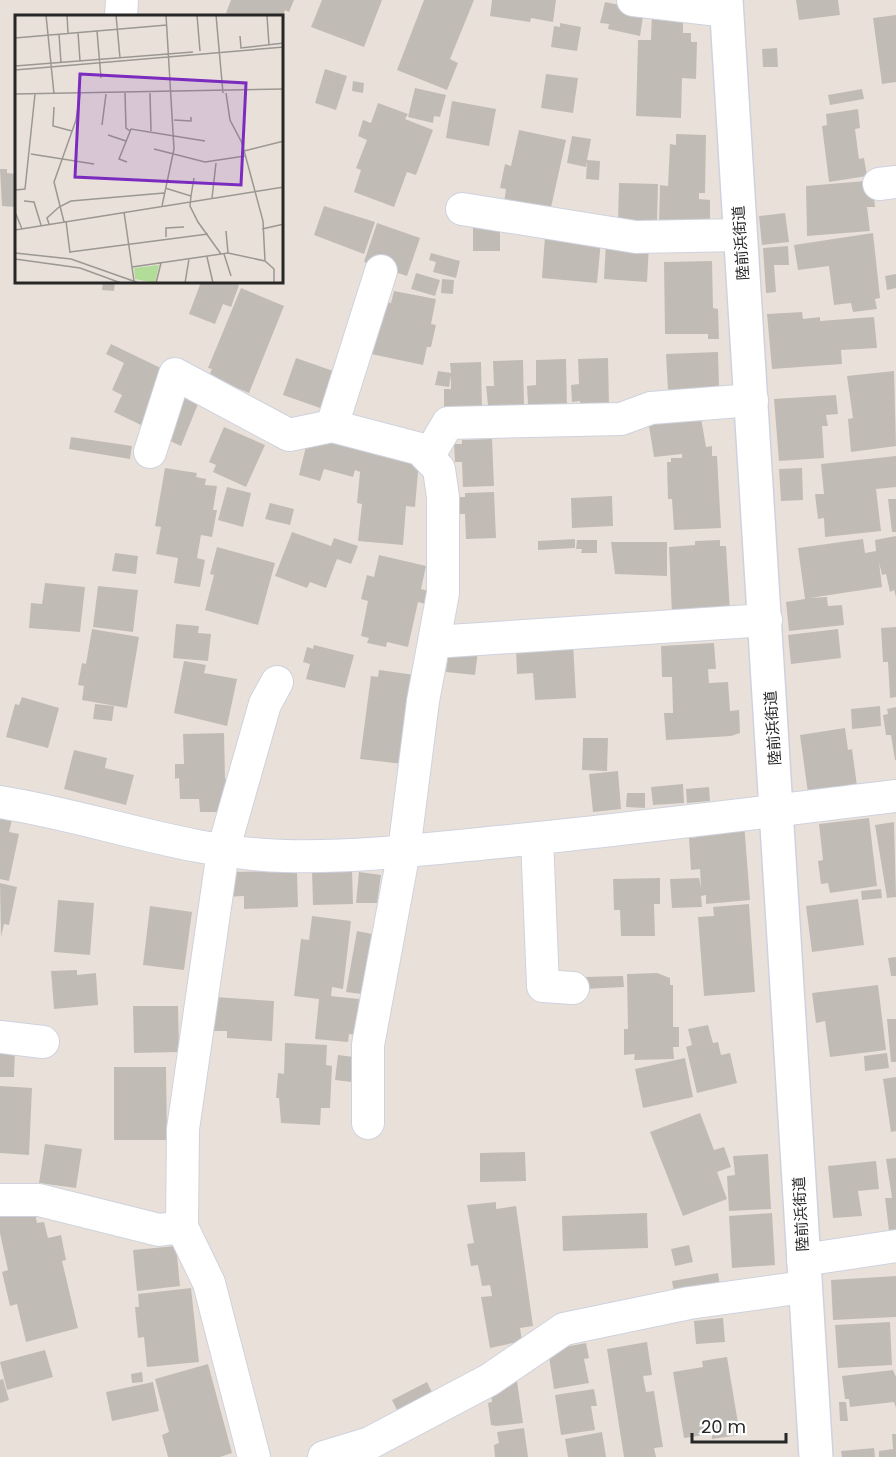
<svg xmlns="http://www.w3.org/2000/svg" width="896" height="1457" font-family="Poppins,'Noto Sans JP',sans-serif">
	<style>
		.building { fill: #c1bbb6 }
		.lines { fill: none; stroke-linecap: round; stroke-linejoin: round }
		.street-casing { stroke: #ced2df; stroke-width: 34 }
		.secondary-casing { stroke: #ced2df; stroke-width: 36 }
		.street { stroke: #fff; stroke-width: 32 }
		.secondary { stroke: #fff; stroke-width: 33 }
		.labels { text-anchor: middle; stroke-width: 4.5; stroke-linejoin: round; paint-order: stroke }
		.street-label { font-size: 15px; fill: #272727; stroke: #fff }
		.inset-road { fill: none; stroke: #9b9792; stroke-width: 1.5 }
		.view { fill: #7b2cbf; fill-opacity: 0.15; stroke: #7b2cbf; stroke-width: 3 }
		.inset-edge { fill: none; stroke: #272727; stroke-width: 3 }
	</style>
	<rect width="100%" height="100%" fill="#e9e1d9"/>
	<path class="building" d="M231 0H294L289 12 285 10 283 16H234L226 13Z
		M322 0H382L364 47 311 27Z
		M424 0H474L450 59 458 63 447 90 397 70Z
		M492 0H556L553 22 531 18 530 22 490 16Z
		M796 0H838L840 15 799 20Z
		M605 2 644 10 640 36 608 29 609 24 600 23Z
		M652 12 683 16V33H691V42H697L696 79 682 78 681 118 636 116 638 40H651Z
		M896 15V82L882 84 873 18Z
		M560 23 581 27 577 51 551 47 554 26 560 27Z
		M777 48 778 67H763L762 49Z
		M325 69 347 76 336 110 315 103Z
		M546 74 578 78 573 113 541 108Z
		M353 81 364 83 363 93 352 91Z
		M415 88 446 95 440 117 434 116 433 123 408 117Z
		M862 89 864 99 830 105 828 95Z
		M452 101 496 109 489 146 446 138Z
		M378 103 408 114 405 119 433 130 416 175 407 172 394 207 354 192 361 170 356 168 367 140 358 136 363 120 371 123Z
		M858 109 860 128 855 129 859 159 864 158 867 176 829 182 822 126 827 125 826 114Z
		M519 130 566 140 550 212 504 203 506 189 500 188 505 164 511 166Z
		M676 134 706 135 705 193H699V199L710 200V227L659 225 660 185 668 186 670 144 676 145Z
		M572 136 591 139 587 160 600 161 599 180 586 179 587 161 586 167 567 163Z
		M0 169H7V173L16 174V207L2 206Z
		M865 181 873 188 875 207H867L870 231 807 236 806 186Z
		M619 183 658 184 657 223 618 221Z
		M324 206 375 222 364 254 314 235Z
		M785 213 789 242 762 245 759 216Z
		M377 223 420 238 407 276 364 262Z
		M473 228H500V251H473Z
		M873 233 880 298 875 299 877 309 853 312 851 303 834 305 829 266 798 270 794 245Z
		M545 236 601 241 597 283 542 278Z
		M606 242 649 245 647 282 604 279Z
		M788 246 789 265H774L776 292 766 293 763 248Z
		M431 253 460 261 456 278 433 272 436 262 429 260Z
		M712 261 713 308 718 309 719 339H708V334H665L664 262Z
		M416 273 440 280 435 296 411 289Z
		M896 274V288L887 290 885 276Z
		M442 279 454 280 453 294 441 293Z
		M103 282H115L114 291 102 290Z
		M201 282H231L239 285 231 307 223 304 215 324 189 314Z
		M241 288 284 306 249 393 209 376 212 369 208 368Z
		M394 291 436 299 431 324 436 325 431 347H427L423 365 371 354 381 301 391 303Z
		M802 312 803 319 820 317V321L874 317 877 348 841 350 842 364 772 369 767 314Z
		M111 344 169 372 143 426 114 412 122 395 112 390 124 363 106 354Z
		M718 352 719 387 668 390 666 354Z
		M296 358 336 372 323 409 283 395Z
		M608 358 609 405H580V401L572 402 571 385 579 384 578 359Z
		M566 359 567 407 536 408 537 404H528L527 386 536 385V360Z
		M523 360 524 407 495 408V405H488L486 386H494L493 361Z
		M481 362 482 409 452 410V407L444 408V389H451V376L449 387 435 385 438 371 451 373 450 363Z
		M894 371 896 446 851 452 848 419 853 418 847 376Z
		M177 388 200 399 181 446 157 435Z
		M836 395 838 414 826 415 828 426H822L824 458 779 461 774 399Z
		M699 406 706 447 712 446V456H717L721 528 674 530 672 499H668L667 462H671V458H682V454L654 457 647 414Z
		M224 427 265 445 246 487 213 472 216 465 209 462Z
		M309 434 419 460 415 507 406 506 403 545 358 541 362 504 357 503 360 472 355 470 353 477 324 469 320 481 299 475Z
		M71 437 132 446 130 459 69 449Z
		M492 439 494 486 463 487 462 462H455L454 444H462V440Z
		M896 456V487L876 489 881 531 825 537 824 518 818 519 815 494H824L821 464Z
		M165 468 197 473 196 477 206 479 205 485 217 486 213 510H217L212 537 201 535 197 558 205 560 200 587 174 583 178 558 156 554 161 527 155 526Z
		M802 468 803 500 781 501 779 469Z
		M227 487 251 493 243 527 218 520Z
		M494 492 496 538 466 539 465 514H457V497H465V493Z
		M612 496 613 526 572 528 571 498Z
		M888 499H896V532H892Z
		M270 503 294 509 290 525 265 519Z
		M292 532 331 546 334 538 358 546 351 564 337 559 326 588 310 582 307 588 275 576Z
		M896 536V597L894 590 890 592 886 574 882 575 879 562 882 587 810 598 827 597 828 606 842 605 844 625 789 631 786 602 805 599 798 548 863 539 865 553 876 551 875 540Z
		M575 539V548L538 550V541Z
		M577 540H597V553H581L582 549H576Z
		M720 540V546H726L730 612 672 615 669 547 695 545V541Z
		M611 542H667V576L615 574Z
		M217 547 275 563 258 625 205 610 214 575 210 574Z
		M115 553 138 556 136 574 112 571Z
		M379 555 426 566 421 589 428 591 425 604 418 602 408 647 387 642 386 647 367 643 369 638 361 636 368 601 361 599 367 575 374 577Z
		M45 583 85 587 80 632 29 628 31 603 42 604Z
		M98 586 138 590 133 632 93 627Z
		M176 624 199 626 198 633 211 634 208 661 173 658Z
		M896 627V697L890 698 888 662H883L881 628Z
		M92 629 139 637 127 708 82 700 84 686 78 685 82 663 86 664Z
		M838 629 841 658 791 664 788 635Z
		M573 643 576 698 535 700 533 673 517 674 516 646Z
		M714 643 716 669H708L709 683 728 682 730 711 739 710 740 733 731 736 666 740 664 713H673L672 677H662L661 646Z
		M314 645 354 655 345 688 306 679 310 664 303 662 307 647 313 649Z
		M449 648 478 651 475 675 446 672Z
		M184 661 206 665 204 673 237 679 227 726 174 713Z
		M379 670 415 675 403 764 360 759 371 676 378 677Z
		M22 697 59 708 48 748 6 737 15 704 19 705Z
		M95 704 114 706 112 721 93 719Z
		M880 706 881 726 852 729 851 709Z
		M896 707V760H895L891 735H886L883 715 888 714 887 709Z
		M845 728 848 750 852 749 857 786 808 793 800 735Z
		M224 733 225 779H230L222 812H200L199 799H180L179 778 175 779V764H184L183 734Z
		M583 738H608L607 771 582 770Z
		M74 750 107 758 105 768 134 775 126 805 64 789Z
		M618 771 621 809 593 812 589 774Z
		M683 784 684 803 653 805 651 787Z
		M709 787 710 801 687 803 686 789Z
		M627 793H645V808L626 807Z
		M0 809 13 816 9 832 19 834 9 881 0 879Z
		M869 818 877 886 830 893 828 883 821 884 818 861 823 860 819 824Z
		M744 822 750 900 706 904V895L701 896 702 907 672 908 670 879 699 878 701 888 700 869 691 870 689 838 698 837 697 826Z
		M894 822 896 897 887 898 875 825Z
		M352 869 353 904 313 905 312 870Z
		M297 871 298 907 244 909V896L225 897 228 872Z
		M359 872 381 875 377 903H356Z
		M660 878V904H654L655 936H621L620 910H614L613 879Z
		M0 883 17 887 9 925 4 924 1 937Z
		M881 889 882 898 862 900 861 891Z
		M858 899 864 945 812 952 806 906Z
		M58 900 94 903 90 955 54 952Z
		M749 904 755 992 704 996 698 917 714 916 713 907Z
		M150 906 192 912 184 970 143 965Z
		M312 916 351 921 343 989 332 987 331 996 359 999 356 1035 349 1034 348 1042 315 1039 319 999 294 996 301 939 309 940Z
		M357 931 372 934 361 994 346 992Z
		M896 957V976H891L888 958Z
		M77 970V975L96 973 98 1005 54 1009 51 971Z
		M657 973 670 978V985H673V1027H679V1047H673L674 1059 634 1060 635 1054 624 1055V1029H628L627 974Z
		M623 976 624 987 584 989 583 977Z
		M878 985 886 1050 830 1057 825 1021 816 1023 812 993Z
		M215 997 274 1001 272 1041 227 1038V1031H213Z
		M133 1006H178L179 1052 134 1053Z
		M887 1019H896V1062H891Z
		M708 1025 713 1043 718 1042 721 1055 730 1053 737 1083 697 1093 686 1047 692 1045 688 1029Z
		M285 1043 327 1045 326 1065 332 1066 330 1108H321L320 1125 281 1123 279 1098H276L278 1073 284 1074Z
		M0 1049H15L14 1077H0Z
		M887 1053 889 1068 865 1071 864 1056Z
		M338 1055 354 1057 352 1082 335 1080Z
		M685 1058 693 1097 643 1108 635 1069Z
		M114 1067H166L167 1140H114Z
		M896 1077V1131L891 1132 883 1079Z
		M0 1086 32 1088 29 1155 0 1153Z
		M700 1113 714 1150 724 1147 731 1167 717 1172 727 1199 683 1216 650 1132Z
		M45 1144 82 1149 76 1188 39 1183Z
		M525 1152 526 1181 480 1182V1153Z
		M768 1154 771 1209 729 1211 727 1176 735 1175 733 1156Z
		M896 1158V1238L890 1239 885 1198H892L886 1159Z
		M876 1161 879 1189 858 1191 862 1216 833 1218 828 1166Z
		M496 1202V1209L516 1206 533 1326 520 1328 522 1341 490 1348 481 1297 492 1296 490 1285 482 1286 478 1265 471 1266 467 1244 474 1243 467 1205Z
		M0 1212 35 1213 37 1223 44 1222 48 1238 61 1235 66 1260 62 1261 78 1328 26 1342 17 1304 10 1306 2 1272 8 1270 0 1233Z
		M647 1213 648 1248 563 1251 562 1216Z
		M772 1213 775 1265 732 1268 729 1216Z
		M689 1245 693 1262 675 1266 671 1249Z
		M176 1246 180 1286 137 1291 133 1250Z
		M718 1273 720 1286 674 1293 672 1281Z
		M896 1276V1317L833 1320 831 1280Z
		M191 1288 199 1362 147 1367 144 1337 138 1338 135 1307H139L138 1294Z
		M723 1318 725 1342 696 1344 694 1321Z
		M890 1322 892 1365 838 1368 835 1325Z
		M647 1342 652 1375 643 1376 646 1392 654 1391 663 1447 654 1448 656 1457H624L607 1349Z
		M586 1343 589 1358 584 1359 589 1383 554 1389 548 1350Z
		M45 1350 53 1377 7 1390 0 1362Z
		M727 1357 740 1435 712 1439V1434L684 1438 673 1372 703 1367 702 1361Z
		M208 1364 232 1453 220 1457H168L162 1435 169 1432 155 1379Z
		M893 1370 896 1377V1408L894 1402 850 1407 849 1399H845L842 1376Z
		M142 1372 143 1382 132 1383 131 1374Z
		M3 1379 9 1400 0 1403V1380Z
		M517 1381 523 1423 496 1426 491 1425 488 1403 492 1402 490 1385Z
		M153 1382 159 1411 112 1421 106 1392Z
		M427 1382 433 1394 398 1412 392 1400Z
		M594 1389 597 1406H591L595 1430 561 1435 555 1395Z
		M839 1402H846L848 1421H840Z
		M524 1428 528 1457H495L494 1445 499 1443 497 1432Z
		M602 1432 606 1457H568L565 1439Z
		M892 1434H896V1457H879V1451L893 1449Z
		M874 1448 875 1457H842L841 1451Z"/>
	<g class="lines">
		<g class="street-casing">
			<path id="street" d="M633 0 727 11
				M121 16 122 0
				M879 184 896 182
				M462 209 636 237 740 235
				M332 426 381 271
				M150 452 175 374 289 435 332 426 420 449 439 469 443 497V593L423 701 404 851 368 1045V1123
				M428 457 448 423 621 419 651 408 752 400
				M434 642 766 620
				M0 802C95 817 189 854 285 856 356 858 428 849 499 842 631 829 764 812 896 796
				M537 838 543 986 573 988
				M0 1037 43 1042
				M0 1200H39L159 1230 182 1227
				M803 1260 896 1246
				M254 1457 209 1283 182 1227 183 1129 223 851 265 704 277 682
				M324 1457 370 1443 489 1380 564 1329 689 1303 804 1287"/>
		</g>
		<g class="secondary-casing">
			<path id="secondary" d="M726 0 816 1457"/>
		</g>
		<use href="#street" class="street"/>
		<use href="#secondary" class="secondary"/>
	</g>
	<g class="labels">
		<g class="street-label">
			<text transform="translate(741 243) rotate(-94)" y="5">陸前浜街道</text>
			<text transform="translate(773 728) rotate(-94)" y="5">陸前浜街道</text>
			<text transform="translate(801 1214) rotate(-93)" y="5">陸前浜街道</text>
		</g>
	</g>
	<g transform="translate(15 15)">
		<rect width="268" height="268" fill="#e9e1d9"/>
		<path d="M144 250 140 268 120 264 119 253Z" fill="#b1dd98"/>
		<path class="inset-road" d="M31 0 39 79M52 0 53 18M101 0 105 43M182 0 185 36M201 0 208 78M252 1 254 30M82 16 86 63M63 17 65 46M44 19 46 48M225 21 226 33 269 28M0 23 152 10M0 51 178 37M0 55 269 32M110 78 111 113 115 116M135 78 136 116M211 78 215 105 227 128 248 206 250 246M0 79 269 74M39 92 38 111 57 116M159 105 176 106V102M87 110 91 79M93 120 111 126M139 134 190 147 230 141M229 136 269 126M16 139 79 149M112 147 104 144 116 114 190 126M150 173 176 181 175 191 183 207 206 239M0 175 10 174 20 79M176 181 179 163M197 183 201 148M9 186 19 187 26 210M147 191 159 134 151 0M0 197 7 214M109 197 119 266M51 206 55 238M49 207 39 167 61 105 65 79M34 209 32 203 44 192 56 186 149 178M247 214 269 209M0 215 269 172M211 216 213 238M151 222V213L169 212M55 237 193 219M0 238 56 244 124 268M209 239 216 261M192 242 198 268M0 244 65 253 106 268M117 252 213 238 250 246 259 254V268M141 268 146 248M170 268 174 244"/>
		<path class="view" d="M65 59 231 68 226 170 60 162Z"/>
		<rect width="268" height="268" class="inset-edge"/>
	</g>
	<path d="M692 1433v9h94v-9" fill="none" stroke="#272727" stroke-width="3"/>
	<text x="701" y="1433" font-size="18" fill="#272727" stroke="#ffffff" stroke-width="4.5" paint-order="stroke">20 m</text>
</svg>
